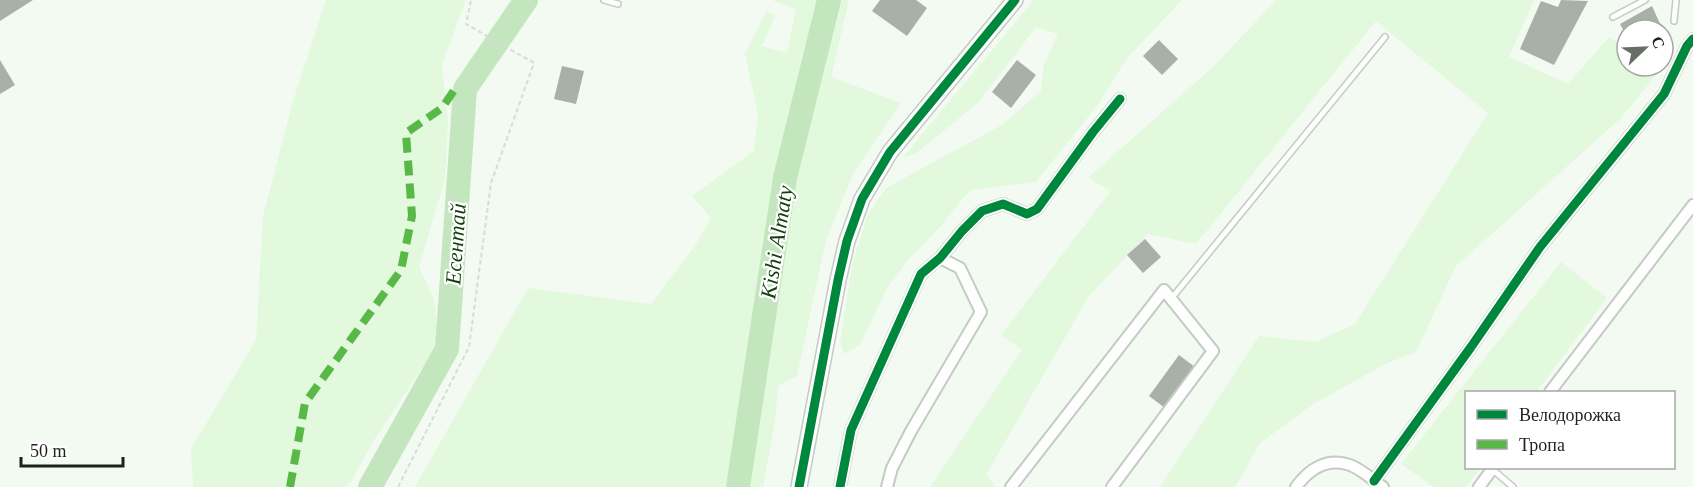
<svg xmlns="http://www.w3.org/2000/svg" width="1693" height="487" font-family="'Times New Roman',serif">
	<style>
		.green { fill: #e2f9de }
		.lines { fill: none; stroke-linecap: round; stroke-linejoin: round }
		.river { stroke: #c4e6bf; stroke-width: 24 }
		.building { fill: #a9b0a8 }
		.lane-casing { stroke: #c4cbc4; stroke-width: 8 }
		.street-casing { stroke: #c4cbc4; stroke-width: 14 }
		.secondary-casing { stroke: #c4cbc4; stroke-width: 18 }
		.path { stroke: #d8dbd8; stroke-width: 2; stroke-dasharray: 4.5 3; stroke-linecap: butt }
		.lane { stroke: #fdfefd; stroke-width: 5 }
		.street { stroke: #fdfefd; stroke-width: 10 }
		.secondary { stroke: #fdfefd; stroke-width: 15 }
		.quiet { stroke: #58b947; stroke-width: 8; stroke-dasharray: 15 8; stroke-linecap: butt }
		.cycleway-casing { stroke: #fff; stroke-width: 13 }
		.cycleway { stroke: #00873e; stroke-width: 9 }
		.labels { text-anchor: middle; stroke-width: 4.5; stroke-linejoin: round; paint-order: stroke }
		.water-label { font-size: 22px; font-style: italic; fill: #113f0c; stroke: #fff }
	</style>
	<rect width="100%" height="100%" fill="#f2faf1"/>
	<path class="green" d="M326 0H466L442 64 448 123 445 179 419 267 434 299 439 343 372 443 352 481 346 487H193L191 449 256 340 263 216 293 101Z
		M772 0H849L831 77 901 103 854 172 826 240 797 376 778 386 775 421 763 487H415L528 288 651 304 695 246 711 218 692 196 754 151 758 115 745 53 767 11 775 17 762 46 787 53 796 9Z
		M1034 0H1182L1127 58 1100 102 1036 182 970 190 940 227 907 261 886 290 860 345 844 354 840 341 853 261 868 214 886 188 1002 125 1041 91 1044 64 1058 34 1036 27 979 102 915 154 903 157Z
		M1276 0H1534L1509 57 1568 84 1609 37 1627 48V66H1656L1661 69 1621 118 1456 266 1416 352 1385 364 1315 403 1260 443 1235 487H1160L1259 336 1316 342 1355 324 1488 113 1376 21 1196 244 1148 234 1089 296 986 475 996 487H930L1022 350 1001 335 1111 191 1088 178 1214 66Z
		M1561 262 1607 298 1536 392H1466V468H1481L1466 487H1434L1401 464Z"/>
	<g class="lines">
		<path class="river" d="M370 487 447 349 465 89 526 0
			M738 487 785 178 829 0"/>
	</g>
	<path class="building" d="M0 0H33L0 21Z
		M880 0H916L927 8 907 36 872 11Z
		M1561 0 1588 1 1554 65 1520 49 1541 1 1558 7Z
		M1652 6 1661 26 1654 30H1627V37L1620 24Z
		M1159 40 1178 59 1162 75 1143 56Z
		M0 60 15 85 0 94Z
		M1017 60 1036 75 1011 108 992 92Z
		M562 66 584 71 576 104 554 99Z
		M1145 239 1161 257 1143 273 1127 255Z
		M1179 355 1195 367 1165 408 1149 396Z"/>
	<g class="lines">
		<g class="lane-casing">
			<path id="lane" d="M604 0 618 4
				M1613 17 1645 0
				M1674 21 1676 0
				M1171 299 1385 37
				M1492 469 1513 487"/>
		</g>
		<g class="street-casing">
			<path id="street" d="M1550 392 1693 205
				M1374 481 1471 347 1540 247 1664 94 1687 46 1693 39
				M840 487 851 430 921 274 940 258 962 231 982 211 1003 204 1027 214 1037 209 1093 132 1120 99
				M887 487 892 468 911 431 981 312 960 268 940 258
				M1011 487 1164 290 1213 351 1112 487
				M1296 487C1309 469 1327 457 1350 465 1361 469 1373 480 1383 487
				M1479 487 1493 468"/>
		</g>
		<g class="secondary-casing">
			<path id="secondary" d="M799 487 838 280 847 241 862 199 890 152 1015 0"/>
		</g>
		<path class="path" d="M398 487 469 347 491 183 534 63 466 24 471 0"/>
		<use href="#lane" class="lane"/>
		<use href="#street" class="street"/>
		<use href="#secondary" class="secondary"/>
		<path class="quiet" d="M290 487 305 403 401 270 412 216 406 133 442 108 455 89"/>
		<g class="cycleway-casing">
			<path id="cycleway" d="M1374 481 1471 347 1540 247 1664 94 1687 46 1693 39
				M799 487 838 280 847 241 862 199 890 152 1015 0
				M840 487 851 430 921 274 940 258 962 231 982 211 1003 204 1027 214 1037 209 1093 132 1120 99"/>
		</g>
		<use href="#cycleway" class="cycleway"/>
	</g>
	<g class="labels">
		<g class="water-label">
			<text transform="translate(776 242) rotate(-81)" y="8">Kіshі Almaty</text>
			<text transform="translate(455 244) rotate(-86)" y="8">Есентай</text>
		</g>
	</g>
	<rect x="1465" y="391" width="210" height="78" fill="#ffffff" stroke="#a5a7a4" stroke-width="1.5"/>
	<rect x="1477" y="410" width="30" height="9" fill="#00873e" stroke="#a5a7a4" stroke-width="1.5"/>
	<text x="1519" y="421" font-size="18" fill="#1d221c">Велодорожка</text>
	<rect x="1477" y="440" width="30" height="9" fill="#58b947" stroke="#a5a7a4" stroke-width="1.5"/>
	<text x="1519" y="451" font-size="18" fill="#1d221c">Тропа</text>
	<g transform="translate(1645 48) rotate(67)"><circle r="28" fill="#ffffff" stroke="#a5a7a4" stroke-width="1.5"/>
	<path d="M0-4.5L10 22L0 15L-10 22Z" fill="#686e67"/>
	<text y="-9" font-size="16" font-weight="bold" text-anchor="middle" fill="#1d221c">С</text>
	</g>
	<path d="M21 457v9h102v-9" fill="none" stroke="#1d221c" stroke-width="3"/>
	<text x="30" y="457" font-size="18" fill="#1d221c" stroke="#ffffff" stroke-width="4.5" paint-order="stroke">50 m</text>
</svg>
